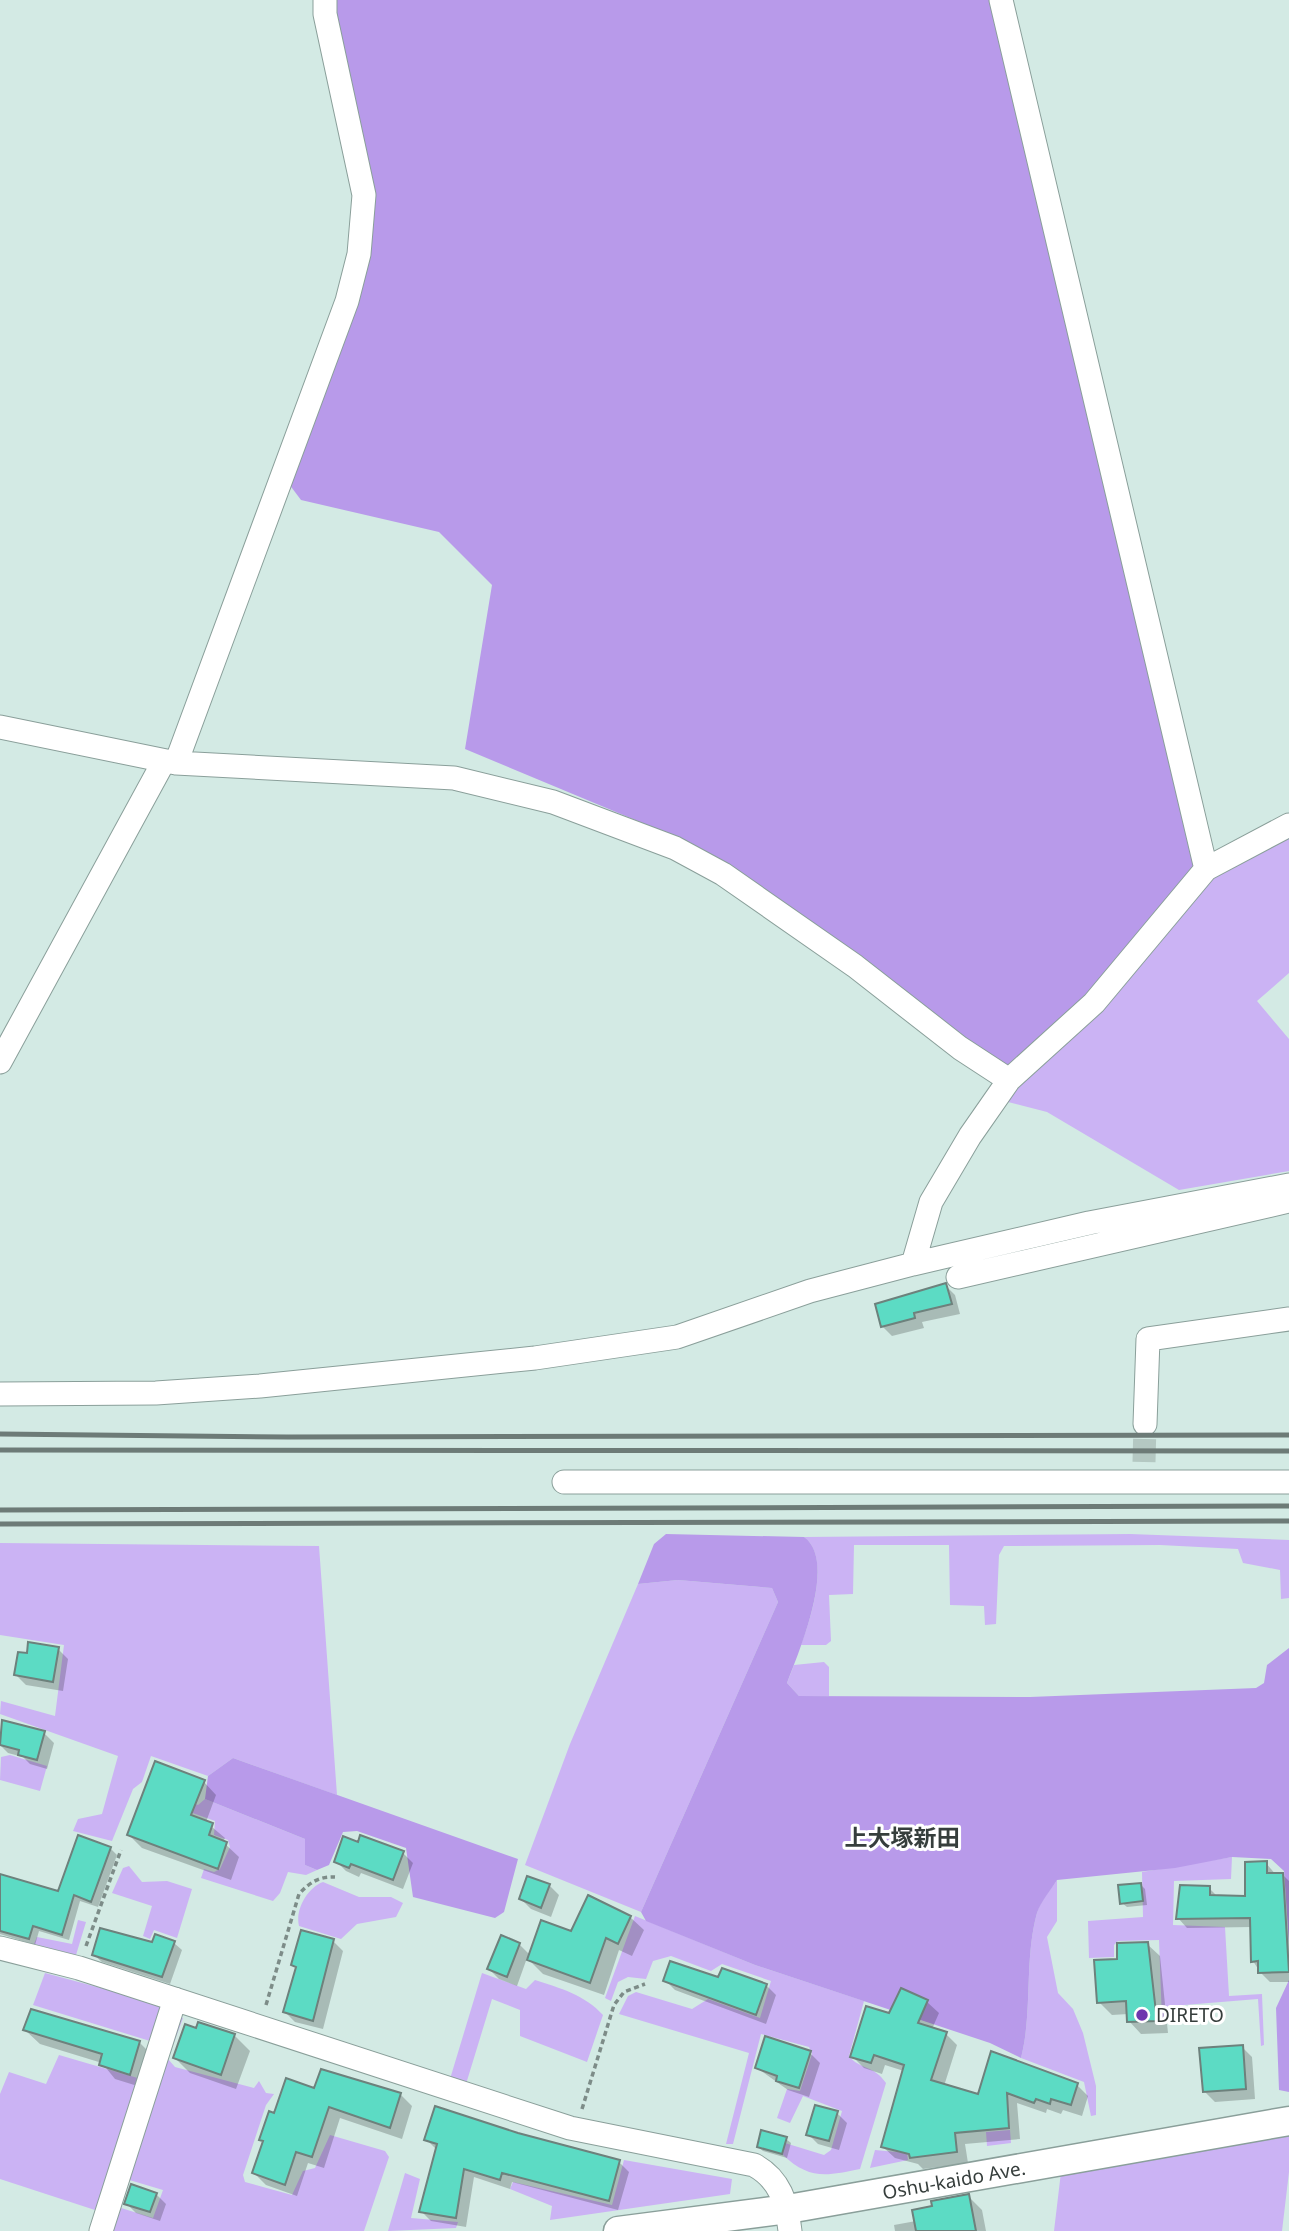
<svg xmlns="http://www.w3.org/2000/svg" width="1289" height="2231" font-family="'Noto Sans','Noto Sans JP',sans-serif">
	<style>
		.green { fill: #cbb3f4 }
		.forest { fill: #b89aea }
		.shadow { fill: #0003 }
		.building { fill: #5cdbc4; stroke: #6d817c; stroke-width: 2 }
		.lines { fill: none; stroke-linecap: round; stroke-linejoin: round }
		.minor-tunnel { stroke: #b4c8c2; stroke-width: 23; stroke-dasharray: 23 11; stroke-linecap: butt }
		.minor-casing { stroke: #8a9f9a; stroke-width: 25 }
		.major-casing { stroke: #8a9f9a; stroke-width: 31 }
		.path { stroke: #7d8c88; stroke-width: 3.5; stroke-dasharray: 5 3.5; stroke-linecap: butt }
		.minor { stroke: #fff; stroke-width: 23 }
		.major { stroke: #fff; stroke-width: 28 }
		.rail { stroke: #6d7b77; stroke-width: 5 }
		.poi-dot { fill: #6e37ae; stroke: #fff; stroke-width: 2.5 }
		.labels { text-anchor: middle; stroke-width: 6; stroke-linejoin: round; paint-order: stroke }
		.poi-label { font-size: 19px; fill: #363e3c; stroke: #fff; text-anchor: start }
		.street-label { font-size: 19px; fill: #363e3c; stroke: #fff }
		.quarter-label { font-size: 23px; font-weight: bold; fill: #363e3c; stroke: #fff }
	</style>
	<rect width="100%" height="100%" fill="#d3eae4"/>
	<path class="green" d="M1289 835V973L1257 1001 1289 1039V1171L1179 1190 1047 1112 1004 1101 1213 875Z
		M1130 1534 1289 1540V1598L1281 1599 1280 1570 1243 1563 1238 1549 1160 1545 1004 1546 999 1555 996 1624 985 1625 984 1606 950 1605 949 1545H854L853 1594 829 1595 831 1641 826 1645H801C811 1619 831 1556 804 1537Z
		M0 1543 319 1546 337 1795 233 1758 208 1776 151 1756 142 1782 133 1789 112 1841 73 1831 78 1819 102 1814 118 1756 0 1714 1 1701 55 1716 64 1645 0 1635Z
		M678 1580 772 1588 778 1602 641 1912 525 1865 570 1744 638 1584Z
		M824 1662 829 1667V1696H799L787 1683 794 1665Z
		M10 1755 47 1766 40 1791 0 1780 1 1757Z
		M167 1794 198 1805 205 1799 305 1839V1865L317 1870 306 1875 288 1872 280 1893 273 1901 201 1878 204 1869 214 1872 220 1869 230 1847 228 1840 214 1835 215 1821 165 1803Z
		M1232 1857 1231 1879 1174 1881 1173 1925 1225 1927 1229 1996 1262 1994 1264 2045 1261 2046 1258 1999 1184 2005V2019L1162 2020 1159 1940 1118 1941 1114 1945V1957L1089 1958 1088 1921 1143 1917 1142 1872Z
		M129 1866 142 1882 167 1881 192 1889 177 1938 154 1930 150 1939 143 1936 152 1906 112 1893 123 1868Z
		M1057 1880V1921L1047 1937 1058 1993 1073 2009 1083 2033 1096 2086V2115L1091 2116 1084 2082 1021 2058C1033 2011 1024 1960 1037 1913 1040 1901 1051 1890 1057 1880Z
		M323 1882 359 1897H391L403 1903 396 1917 357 1924 341 1939 299 1926C295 1910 307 1888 323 1882Z
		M635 1916 755 1965 864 2001 849 2056C860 2070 874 2065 886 2083L860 2169C826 2176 809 2180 782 2154L785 2143 824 2155 831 2150 842 2111 803 2096 790 2123 777 2118 787 2089 800 2091 812 2054 809 2047 761 2034 733 2144H726L749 2053 619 2014 628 1996 636 1992 692 2009 708 1999 760 2018 771 1981 722 1964 711 1971 671 1956 653 1961 646 1979 628 1977 618 1982 611 2001 605 1998Z
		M78 1920 86 1922 76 1955 34 1944 37 1937 72 1944Z
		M45 1973 157 2003 161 2010 150 2041 33 2005Z
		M482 1973 526 1989 535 1980C560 1988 585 1995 603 2015L587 2062 520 2036V2010L492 1999 466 2084 450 2079Z
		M178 2017 183 2018 168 2059 175 2067 254 2088 259 2081 266 2093 274 2094 266 2105 243 2175 245 2182 292 2195 303 2171 315 2168 330 2135 385 2151 389 2157 364 2231H108L118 2207 153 2218 163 2190 126 2179Z
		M59 2055 141 2079 98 2211 0 2179V2094L9 2072 46 2084Z
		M1010 2130 1011 2143 987 2146 986 2132Z
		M1289 2132V2172L1282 2231H1054L1061 2172Z
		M875 2150 907 2153 908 2160 870 2168Z
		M624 2160 732 2179 730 2194 550 2220 552 2206 510 2189 513 2182 612 2205Z
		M405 2173 420 2179 411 2218 458 2222 456 2228 388 2231Z"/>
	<path class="forest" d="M326 0H1013L1210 849 1089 999 1008 1070 854 954 676 837 465 749 492 585 439 532 301 500 283 476 347 298 364 195Z
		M666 1534 804 1537C838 1561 799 1651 787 1683L799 1696 1030 1697 1256 1688 1264 1683 1267 1665 1289 1648V1943L1284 1871 1271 1859 1232 1857 1175 1868 1057 1880C1051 1890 1041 1901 1037 1913 1024 1960 1033 2011 1021 2058L990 2043 755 1965 646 1921 641 1912 778 1602 772 1588 678 1580 638 1584 654 1544Z
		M233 1758 518 1859 504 1912 495 1918 413 1897 406 1848 357 1831 343 1832 329 1865 317 1870 305 1865V1839L205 1799 208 1776Z
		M1289 1980V2092L1279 2090 1276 2008Z"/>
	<path class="shadow" d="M945 1285 955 1295 960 1314 922 1322 924 1328 892 1336 882 1326Z
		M58 1649 68 1659 63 1691 26 1685 16 1675 28 1655Z
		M4 1722 44 1733 54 1743 47 1769 30 1764 23 1757 8 1753 0 1745Z
		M204 1782 216 1795 206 1822 225 1838 223 1842 239 1857 231 1880 142 1848 129 1835Z
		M359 1844 403 1853 413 1863 403 1889 361 1873 359 1877 346 1871 336 1861Z
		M110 1848 117 1855 98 1907 80 1901 69 1940 39 1931 35 1945 0 1934V1876L59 1894Z
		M1266 1863 1276 1875 1282 1874 1289 1881V1982H1270L1260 1972 1253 1961 1252 1927 1187 1928 1178 1918 1209 1888 1218 1897 1247 1898Z
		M549 1885 559 1895 551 1917 531 1909 521 1899Z
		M1141 1885 1145 1889 1147 1905 1127 1907 1122 1903Z
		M630 1917 644 1930 632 1956 619 1950 604 1995 543 1974 527 1958 517 1986 499 1979 489 1969 519 1944 531 1956 572 1933Z
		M156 1936 174 1943 182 1950 170 1984 102 1962 94 1955 153 1945Z
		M333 1941 343 1951 323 2029 295 2022 285 2012 297 1969 293 1965Z
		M1147 1944 1160 1956 1168 2033 1141 2034 1129 2021 1128 2014 1112 2015 1099 2002 1119 1960Z
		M665 1980H720L766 1985 776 1995 766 2024 675 1990Z
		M927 2002 939 2013 932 2029 946 2034 957 2045 944 2086 979 2096 1077 2085 1088 2096 1082 2116 1063 2110 1061 2114 1047 2109 1046 2113 1017 2103 1020 2139 965 2144 968 2163 923 2169 918 2164 895 2158 883 2147 904 2071 885 2065 882 2074 864 2068 852 2056 890 2016Z
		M25 2030 139 2042 154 2057 144 2088 115 2079 102 2063 40 2044Z
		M197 2030 234 2035 250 2051 236 2089 190 2073 175 2058Z
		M1242 2047 1252 2057 1255 2099 1215 2102 1205 2092Z
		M810 2053 820 2063 809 2097 788 2090 757 2068Z
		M315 2090 401 2095 412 2106 402 2139 340 2118 324 2168 308 2163 297 2196 266 2185 254 2173 265 2143 261 2139 275 2115Z
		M837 2113 847 2123 839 2150 818 2144 808 2134Z
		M517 2135 619 2162 629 2172 618 2210 512 2182 510 2189 474 2177 466 2227 431 2221 421 2211 437 2150 426 2139Z
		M786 2139 791 2143 787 2158 763 2151 758 2147Z
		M156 2194 166 2204 160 2221 136 2213 126 2203Z
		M968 2196 982 2210 986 2231H895L894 2225 916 2221Z"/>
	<path class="building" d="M946 1283 952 1304 914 1313 915 1318 881 1327 875 1304Z
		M28 1642 59 1647 53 1682 14 1675 18 1652 27 1653Z
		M2 1720 45 1731 37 1760 18 1755 19 1750 0 1745Z
		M155 1761 205 1780 191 1815 213 1823 209 1835 227 1842 218 1869 127 1835Z
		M78 1835 111 1847 91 1902 74 1895 62 1935 33 1926 29 1939 0 1931V1874L58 1891Z
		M360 1835 404 1851 393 1880 351 1864 349 1868 334 1862 343 1836 358 1842Z
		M1267 1861V1873H1283L1289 1972 1258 1973V1961L1251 1962 1250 1918 1176 1919 1180 1885 1210 1886V1895L1245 1896V1862Z
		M527 1876 550 1884 541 1908 519 1899Z
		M1141 1883 1143 1901 1120 1904 1118 1885Z
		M588 1895 631 1916 618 1944 606 1938 590 1983 527 1960 541 1920 571 1931Z
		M100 1928 152 1942 155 1934 175 1941 162 1977 92 1955Z
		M301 1930 334 1939 313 2021 283 2012 296 1967 291 1965Z
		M501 1935 520 1943 507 1977 487 1969Z
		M1148 1942 1157 2021 1127 2022 1126 2001 1097 2003 1094 1960 1117 1959V1943Z
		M670 1961 718 1977 722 1968 767 1984 756 2015 663 1981Z
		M901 1988 928 2000 918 2023 947 2032 931 2080 978 2094 991 2051 1078 2083 1071 2105 1051 2099 1050 2104 1036 2099 1034 2103 1007 2093 1009 2128 955 2133 957 2152 910 2158 909 2154 881 2147 904 2065 874 2055 871 2063 850 2057 866 2006 889 2013Z
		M31 2009 140 2041 130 2075 99 2065 102 2054 23 2030Z
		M198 2022 235 2034 221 2075 173 2058 185 2024 196 2028Z
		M765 2036 811 2051 799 2088 776 2081 777 2076 755 2068Z
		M1243 2045 1246 2089 1203 2092 1199 2048Z
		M321 2069 401 2093 390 2128 329 2107 312 2157 296 2152 285 2185 252 2173 263 2141 259 2140 269 2111 274 2113 286 2078 314 2088Z
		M815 2105 838 2111 829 2141 806 2135Z
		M435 2106 518 2133 620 2160 609 2201 502 2173 500 2180 464 2169 456 2218 419 2212 437 2144 424 2140Z
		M761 2130 787 2137 782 2154 757 2147Z
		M131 2184 157 2193 150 2212 124 2204Z
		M969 2194 976 2231H916L912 2210 932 2206 931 2201Z"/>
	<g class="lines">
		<path class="minor-tunnel" d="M1144 1462 1145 1424"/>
		<g class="minor-casing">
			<path id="minor" d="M1001 0 1206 869
				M0 727 176 763 454 778 553 802 675 848 723 874 855 966 960 1048 1009 1080
				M176 763 347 301 359 254 364 195 325 14V0
				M0 1062 164 761
				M913 1264 931 1202 970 1136 1009 1080 1094 1003 1206 869 1289 825
				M958 1277 1289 1201
				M0 1394 156 1393 260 1386 535 1358 677 1337 810 1291 913 1264 1089 1223 1289 1185
				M1145 1424 1148 1339 1289 1319
				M564 1482H1289
				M0 1948 79 1968 570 2128 754 2165C780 2179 787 2203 790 2231
				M101 2231 175 1999"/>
		</g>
		<g class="major-casing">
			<path id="major" d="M618 2231 788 2209 1289 2121"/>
		</g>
		<path class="path" d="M86 1946 121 1850
			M266 2005 299 1894C309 1883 319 1876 335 1877
			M582 2109 614 2005 624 1992 645 1984"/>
		<use href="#minor" class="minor"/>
		<use href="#major" class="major"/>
		<path class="rail" d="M0 1434 288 1437 1289 1435
			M0 1450 1289 1451
			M0 1510 1289 1506
			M0 1524 1289 1521"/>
	</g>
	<circle class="poi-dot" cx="1142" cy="2015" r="7"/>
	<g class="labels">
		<g class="poi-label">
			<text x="1156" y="2022">DIRETO</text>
		</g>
		<g class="street-label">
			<text transform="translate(954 2180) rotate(-10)" y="7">Oshu-kaido Ave.</text>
		</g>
		<g class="quarter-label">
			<text x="902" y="1846">上大塚新田</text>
		</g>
	</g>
</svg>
